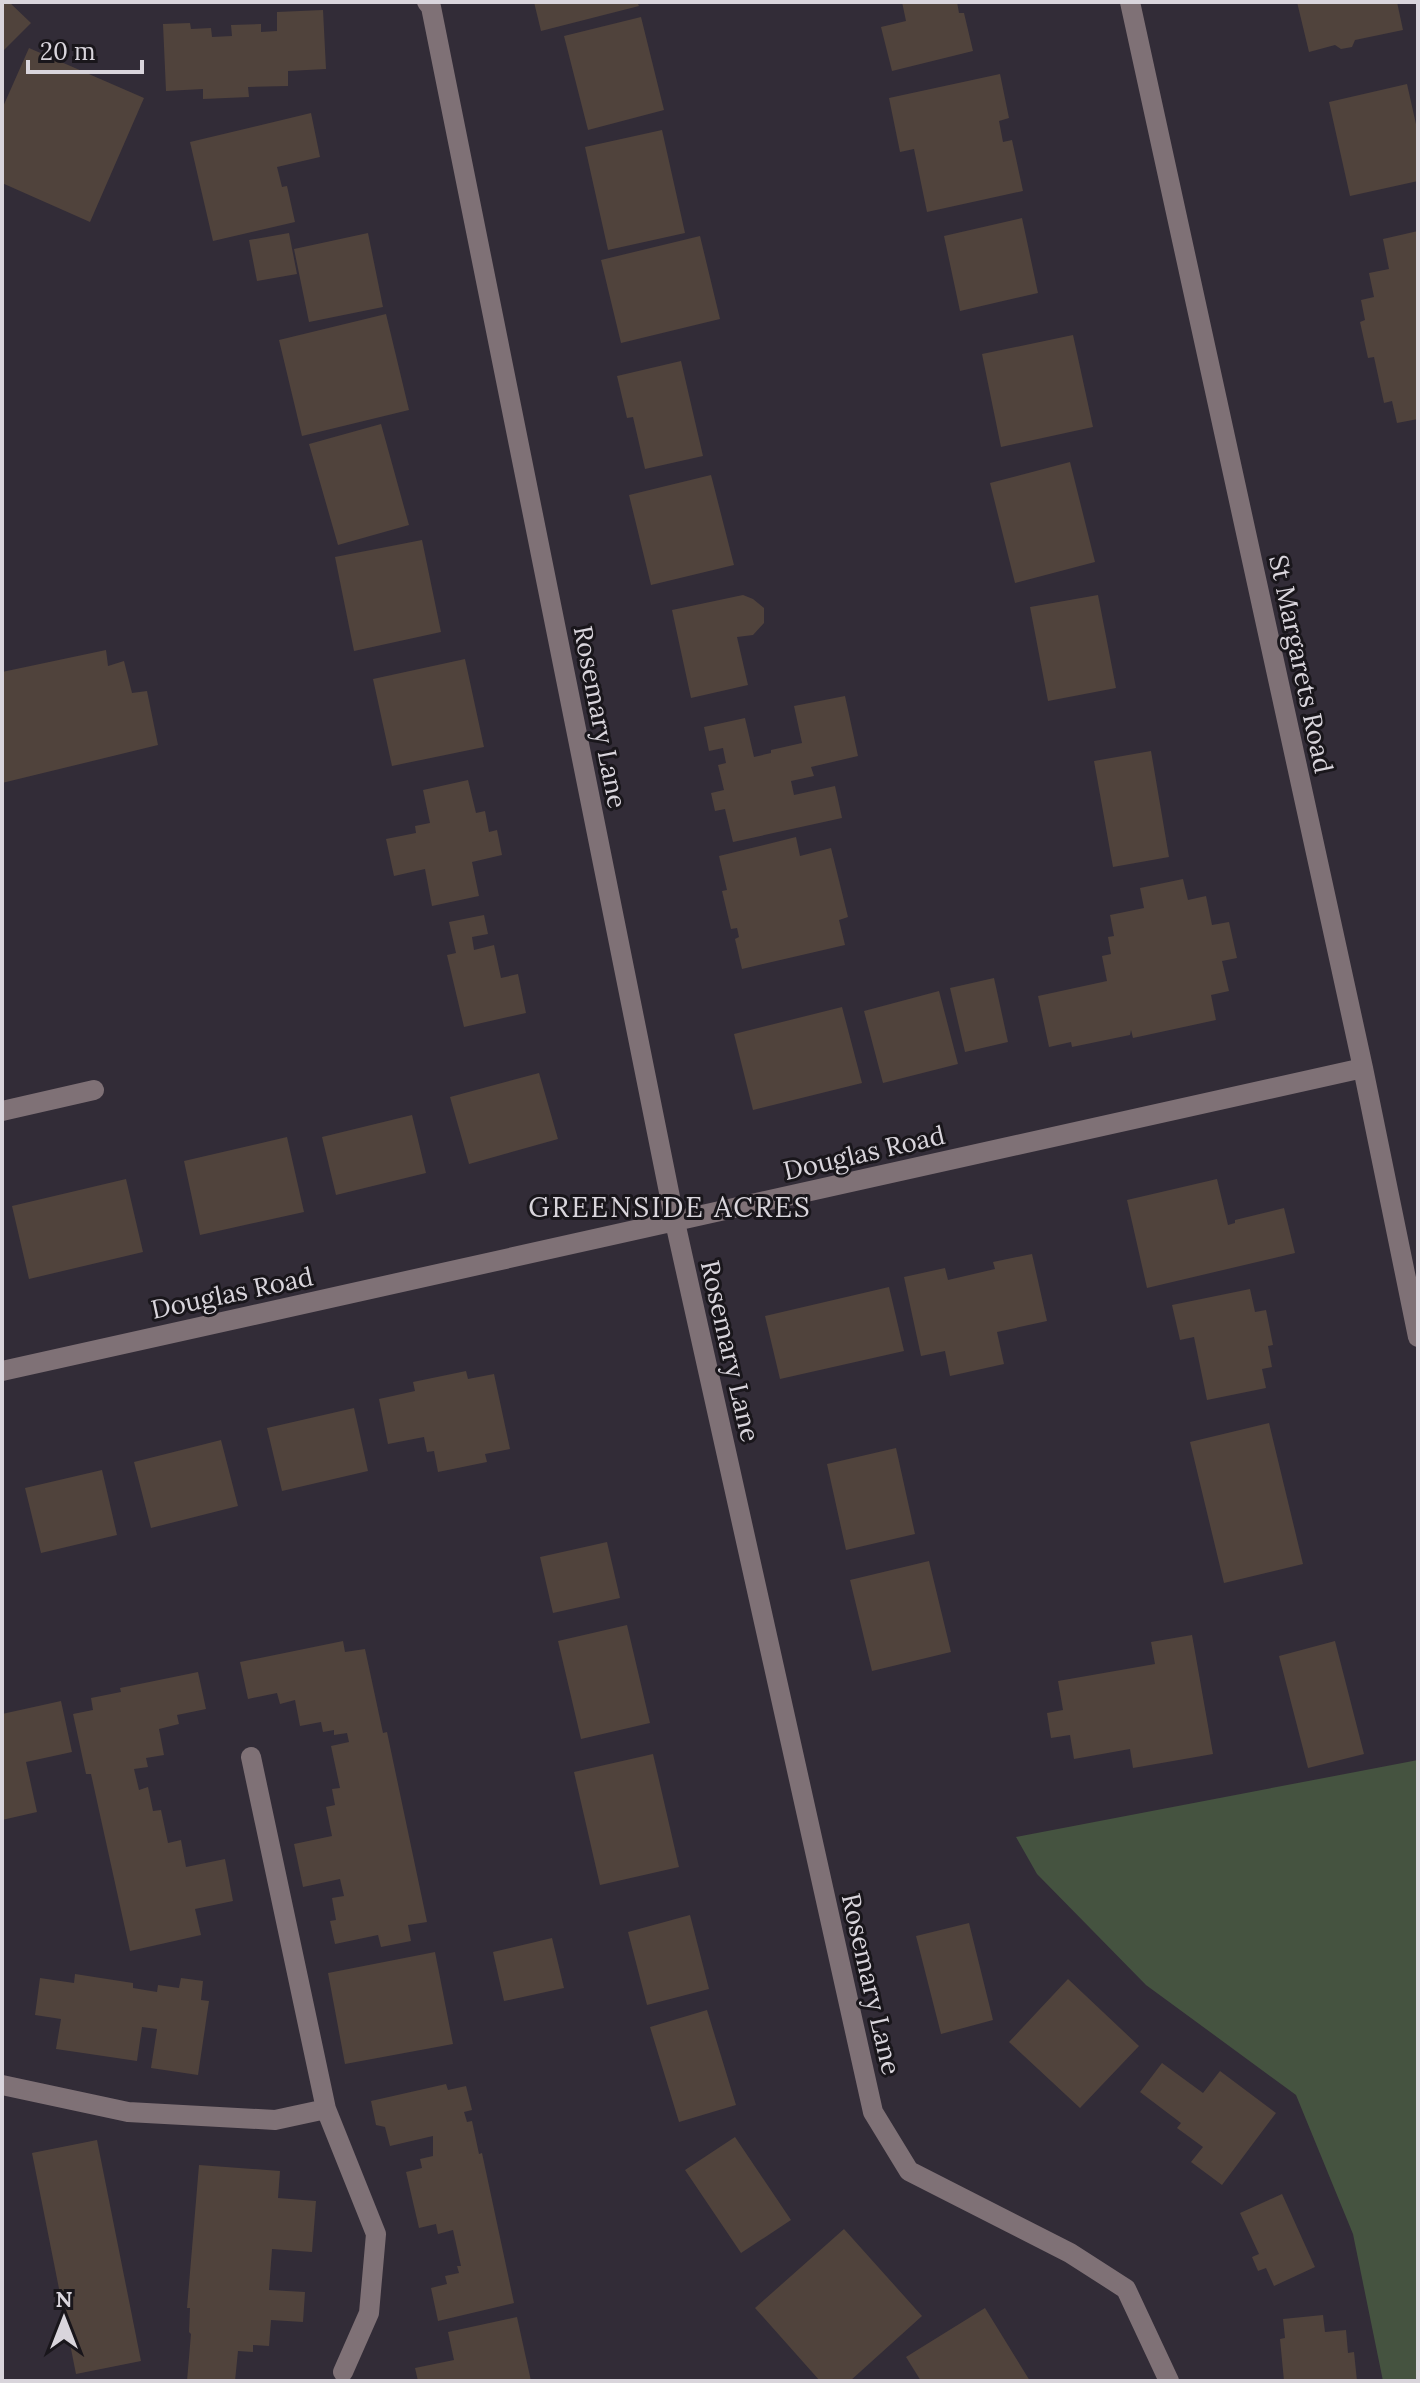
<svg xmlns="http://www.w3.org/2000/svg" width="1420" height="2383" font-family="Lora,serif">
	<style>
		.green { fill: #455340 }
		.building { fill: #50433c }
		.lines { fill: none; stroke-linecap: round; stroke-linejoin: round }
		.minor { stroke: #7f7176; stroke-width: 20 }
		.labels { text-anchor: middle; stroke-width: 6; stroke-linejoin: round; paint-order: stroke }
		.street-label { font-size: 26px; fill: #d9d5dc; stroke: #19161b }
		.neighbourhood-label { font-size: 28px; letter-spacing: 2px; fill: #d9d5dc; stroke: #19161b }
	</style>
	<rect width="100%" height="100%" fill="#322c37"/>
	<path class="green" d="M1418 1760V2381H1383L1353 2234 1296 2095 1146 1985 1037 1874 1016 1837Z"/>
	<path class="building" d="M2 2H9L31 23 2 52Z
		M534 2H637L639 6 541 31Z
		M902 2H957L959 13H964L973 51 892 71 881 27 906 21Z
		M1297 2H1397L1403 30 1355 40 1352 47 1341 49 1335 45 1309 52Z
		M323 10 326 69 288 71V86L248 87 249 97 203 99V89L166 91 163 24 190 23 191 29 211 28 212 37 232 36 231 25 261 24V32L277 31V12Z
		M641 17 664 110 588 130 564 36Z
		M29 48 144 98 90 222 2 183V109Z
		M1000 74 1009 118 999 121 1003 142 1012 140 1023 191 927 212 914 149 900 152 889 98Z
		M1407 84 1418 133V181L1350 196 1329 102Z
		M311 113 320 157 277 167 282 187 287 186 295 222 213 241 190 142Z
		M662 130 685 233 608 250 585 147Z
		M1022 218 1038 293 960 311 944 236Z
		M1418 231V419L1397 423 1392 401 1384 403 1374 357 1368 358 1360 322 1365 320 1361 300 1374 297 1369 273 1389 269 1383 239Z
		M289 233 297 274 257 281 249 240Z
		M368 233 383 307 309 322 294 249Z
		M700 236 720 319 621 343 601 260Z
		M386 314 409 410 302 436 279 340Z
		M1073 335 1093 427 1001 447 982 354Z
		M681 361 703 456 645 469 633 417 627 418 617 376Z
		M381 424 409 525 338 545 309 444Z
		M1070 462 1095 562 1015 583 990 483Z
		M711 475 734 565 651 585 629 495Z
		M422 540 441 632 354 651 335 557Z
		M743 595 753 599 764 608V623L753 635 737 637 748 685 691 698 672 610Z
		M1098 595 1116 688 1048 701 1030 607Z
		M106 650 108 666 124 661 132 693 147 691 158 745 2 783V672Z
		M465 659 484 747 392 766 373 679Z
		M845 696 858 756 811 767 814 776 791 781 794 795 835 786 842 818 733 842 725 809 715 811 711 793 724 790 718 765 726 763 723 748 709 751 704 727 745 718 754 757 771 753V750L802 743 794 706Z
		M1151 751 1169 857 1113 867 1094 761Z
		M468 780 476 813 485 811 489 832 497 830 502 855 472 862 479 896 432 906 425 869 394 876 386 839 416 833 415 826 430 823 423 790Z
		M796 837 800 856 831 848 848 917 839 920 845 945 742 969 735 939 739 937 737 928 731 929 722 891 727 890 719 856Z
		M1183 879 1188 900 1206 896 1212 925 1229 922 1237 958 1222 961 1229 991 1211 995 1216 1020 1133 1038 1131 1030 1130 1035 1072 1047 1071 1042 1049 1047 1038 996 1107 981 1102 956 1111 954 1108 937 1114 936 1110 915 1144 908 1140 888Z
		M484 915 488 934 472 937 474 950 494 945 501 978 518 974 526 1013 464 1027 447 955 456 953 449 922Z
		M994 978 1008 1042 965 1052 950 988Z
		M939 991 958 1064 883 1083 864 1011Z
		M842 1007 862 1083 753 1110 734 1034Z
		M539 1073 558 1139 469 1164 450 1097Z
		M412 1115 426 1173 336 1195 322 1137Z
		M287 1137 304 1212 200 1235 184 1161Z
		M126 1179 143 1252 29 1279 12 1206Z
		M1217 1179 1228 1225 1235 1223V1220L1284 1208 1295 1253 1147 1288 1127 1200Z
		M1032 1254 1047 1321 997 1332 1004 1364 950 1376 945 1351 921 1356 904 1277 945 1268 948 1280 995 1269 993 1262Z
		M889 1287 904 1351 780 1379 765 1316Z
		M1250 1289 1255 1312 1266 1310 1273 1345 1268 1346 1272 1367 1262 1369 1266 1388 1207 1400 1194 1337 1180 1340 1172 1305Z
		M466 1371 468 1379 494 1374 510 1449 485 1454 487 1462 438 1472 434 1451 427 1452 424 1437 388 1444 379 1399 415 1391 413 1382Z
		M354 1408 368 1471 282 1491 267 1428Z
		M1269 1423 1303 1564 1224 1583 1190 1442Z
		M221 1440 238 1506 151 1528 134 1462Z
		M896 1448 915 1534 846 1550 827 1464Z
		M102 1470 117 1535 41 1553 25 1488Z
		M607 1542 620 1598 553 1613 540 1557Z
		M929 1561 951 1652 872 1671 850 1580Z
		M627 1625 650 1723 581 1739 558 1641Z
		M1192 1635 1213 1754 1133 1768 1130 1749 1074 1759 1070 1735 1051 1738 1047 1713 1063 1710 1058 1681 1155 1664 1151 1642Z
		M343 1641 345 1652 365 1649 383 1733 387 1732 427 1922 408 1925 411 1941 381 1947 378 1935 335 1944 330 1921 336 1920 332 1898 344 1896 340 1879 303 1887 294 1844 332 1836 326 1807 335 1805 332 1789 340 1788 331 1746 349 1742 347 1733 334 1735V1730L323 1732 321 1722 300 1726 295 1700 280 1704 277 1693 248 1699 240 1662Z
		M1335 1641 1364 1754 1308 1768 1279 1656Z
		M198 1672 206 1709 177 1715 179 1724 159 1729 164 1755 146 1758 148 1767 134 1769 139 1790 148 1787 153 1811 161 1810 168 1843 181 1840 186 1867 225 1859 233 1901 195 1909 201 1935 130 1951 91 1774H86L73 1714 93 1710 91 1698 121 1692 120 1688Z
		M61 1701 72 1752 26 1762 37 1812 2 1820V1714Z
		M653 1754 679 1867 600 1885 574 1772Z
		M690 1915 709 1989 647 2005 628 1932Z
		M969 1923 993 2020 941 2034 916 1936Z
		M552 1938 564 1988 504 2001 493 1952Z
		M435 1952 453 2044 345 2064 328 1973Z
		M75 1974 133 1983V1988L157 1992 158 1985 179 1988 181 1978 203 1981 201 2000 209 2001 198 2075 151 2068 157 2029 142 2027 137 2061 56 2049 61 2019 35 2015 40 1978 74 1983Z
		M1068 1979 1139 2046 1080 2108 1009 2042Z
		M707 2010 736 2105 679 2122 650 2027Z
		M1162 2063 1203 2093 1220 2071 1276 2113 1222 2185 1191 2162 1203 2147 1177 2128 1181 2123 1140 2092Z
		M446 2084 448 2090 466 2086 472 2110 464 2112 467 2122 472 2121 479 2154 482 2153 514 2303 438 2321 431 2288 447 2284 445 2276 459 2273 457 2266H461L453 2230 438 2234 436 2224 419 2228 406 2172 422 2168 420 2159 433 2156V2136L390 2146 385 2127 376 2125 371 2101Z
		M735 2137 791 2220 741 2253 685 2170Z
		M97 2140 141 2361 76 2374 32 2153Z
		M199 2165 280 2171 278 2198 316 2201 312 2252 272 2249 269 2290 305 2292 303 2322 271 2320 269 2346 253 2345V2352L238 2351 235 2381H187L191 2334 189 2332 190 2308H187Z
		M1282 2194 1315 2267 1274 2286 1266 2268 1258 2271 1252 2257 1259 2254 1240 2213Z
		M844 2229 922 2316 850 2381H820L755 2308Z
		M985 2308 1030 2381H921L906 2357Z
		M1323 2315 1325 2332 1346 2330 1348 2353 1354 2352 1357 2381H1284L1280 2339 1285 2338 1283 2319Z
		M517 2317 531 2381H418L415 2368 454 2360 448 2332Z"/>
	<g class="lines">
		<path class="minor" d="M427 2 431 7 675 1222 873 2112 909 2171 1070 2253 1126 2289 1169 2381
			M1130 2 1363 1068 1418 1337
			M2 1111 94 1090
			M2 1371 1363 1068
			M251 1757 326 2109 376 2234 369 2313 343 2372
			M2 2085 128 2112 275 2120 326 2109"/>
	</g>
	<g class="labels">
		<g class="street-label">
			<text transform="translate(1301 664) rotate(78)" y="9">St Margarets Road</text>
			<text transform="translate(600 717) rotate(79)" y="9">Rosemary Lane</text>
			<text transform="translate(864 1153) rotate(-13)" y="9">Douglas Road</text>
			<text transform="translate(232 1293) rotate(-12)" y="9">Douglas Road</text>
			<text transform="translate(730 1351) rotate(77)" y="9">Rosemary Lane</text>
			<text transform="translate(871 1984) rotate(77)" y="9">Rosemary Lane</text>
		</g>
		<g class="neighbourhood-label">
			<text x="670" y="1217">GREENSIDE ACRES</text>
		</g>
	</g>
	<rect width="1420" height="2383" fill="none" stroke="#d9d5dc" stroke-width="8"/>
	<g transform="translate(64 2319)" stroke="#19161b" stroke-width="6" paint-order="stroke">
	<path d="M0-6L14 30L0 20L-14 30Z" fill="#d9d5dc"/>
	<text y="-12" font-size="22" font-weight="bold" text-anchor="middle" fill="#d9d5dc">N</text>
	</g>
	<path d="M28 60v12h114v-12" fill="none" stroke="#d9d5dc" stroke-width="4"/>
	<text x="40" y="60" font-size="24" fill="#d9d5dc" stroke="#19161b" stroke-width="6" paint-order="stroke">20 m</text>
</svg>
